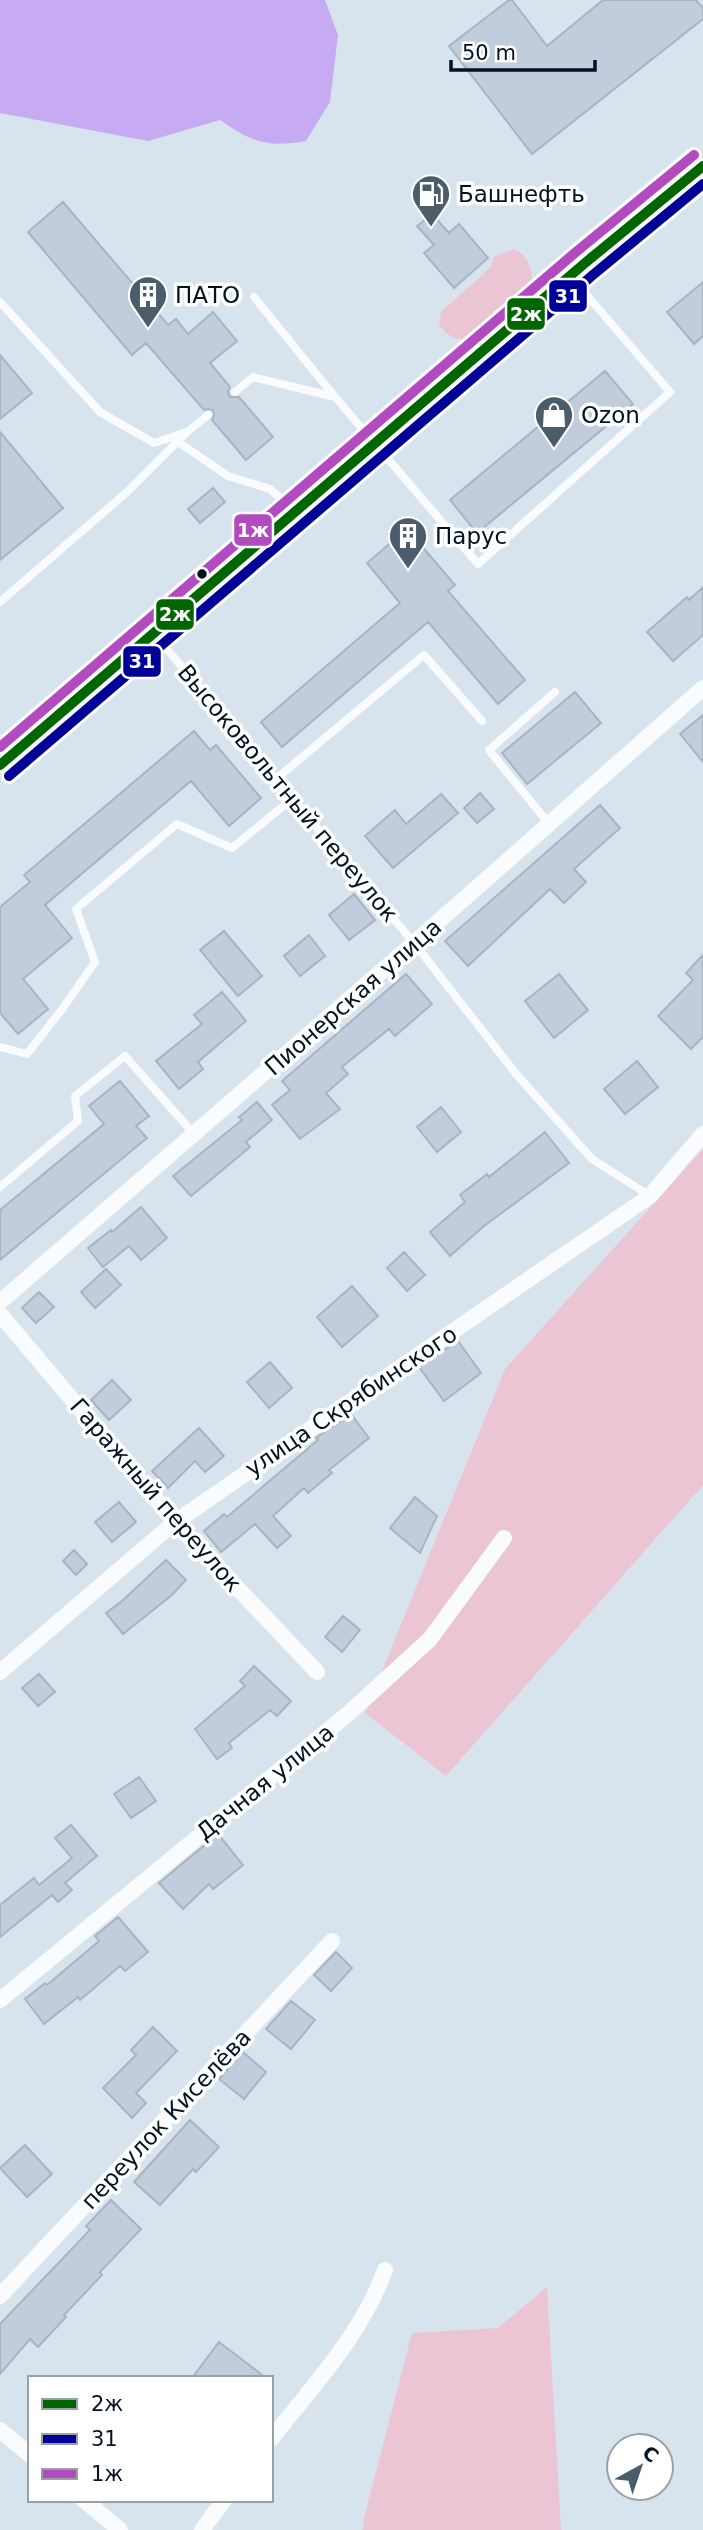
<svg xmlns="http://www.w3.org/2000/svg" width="703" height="2530" font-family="'DejaVu Sans',sans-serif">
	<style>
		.green { fill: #ecc5d5 }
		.water { fill: #c6abf3 }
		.building { fill: #c1cddc; stroke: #a8b4c3; stroke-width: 2 }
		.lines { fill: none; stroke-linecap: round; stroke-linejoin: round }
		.service { stroke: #f9fbfc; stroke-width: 8 }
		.minor { stroke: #f9fbfc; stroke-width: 16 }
		.primary { stroke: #e2dfda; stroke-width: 26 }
		.bus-1-casing { stroke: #fff; stroke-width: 16 }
		.bus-2-casing { stroke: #fff; stroke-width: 16 }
		.bus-3-casing { stroke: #fff; stroke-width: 16 }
		.bus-1 { stroke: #060; stroke-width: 10 }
		.bus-2 { stroke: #009; stroke-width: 10 }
		.bus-3 { stroke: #b24bc0; stroke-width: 10 }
		.bus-dot { fill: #001323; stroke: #fff; stroke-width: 2.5 }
		.labels { text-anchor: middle; stroke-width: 7; stroke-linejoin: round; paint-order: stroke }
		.poi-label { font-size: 23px; fill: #001323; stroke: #fff; text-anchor: start }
		.street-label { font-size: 23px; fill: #001323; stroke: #fff }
		.line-badge { stroke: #fff; stroke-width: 2.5 }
		.badge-label { font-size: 19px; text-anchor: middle; font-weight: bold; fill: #fff }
	</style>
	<rect width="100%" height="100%" fill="#d7e4ee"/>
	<path class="green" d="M514 249C528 255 534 270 531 285 515 301 477 350 452 337 447 334 443 329 439 326L441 312 490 268 494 257Z
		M703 1149V1485L446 1776 365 1713 505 1369Z
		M547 2287 561 2530H363L364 2518 412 2333 498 2328Z"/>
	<path class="water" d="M0 0H325L338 35 330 102 306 141C267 148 252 142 220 120L148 141 0 113Z"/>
	<path class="building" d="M509 0H512L547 46 603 0H696L703 8V19L532 154 449 46Z
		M63 202 168 325 176 319 188 334 213 312 237 341 210 363 230 387 228 392 230 397H239L273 437 246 460 212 420 214 415 213 410 208 409 204 410 146 343 132 355 28 232Z
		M432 214 449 233 459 224 488 258 454 288 424 253 434 245 417 226Z
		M703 282V336L694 344 667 312Z
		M0 355 32 393 0 419Z
		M605 371 633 404 477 533 450 500Z
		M0 432 63 508 0 560Z
		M213 488 225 502 200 523 188 509Z
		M407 529 455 585 448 591 525 680 498 704 428 622 282 747 261 722 400 603 367 563Z
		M703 587V635L673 661 647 632 687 597 689 600Z
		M575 692 601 723 527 784 502 753Z
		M703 715V762L680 734Z
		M194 731 210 750 216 745 261 798 229 826 191 781 45 905 72 938 23 979 48 1009 18 1034 0 1013V907L30 882 24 875Z
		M480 793 494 809 477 823 464 808Z
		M441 794 458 813 393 868 365 836 395 810 406 824Z
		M600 805 620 828 574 869 586 882 564 903 550 889 468 966 445 941Z
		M354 894 375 920 349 940 329 915Z
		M224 931 262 976 238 996 200 950Z
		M309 935 325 956 300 976 284 956Z
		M703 955V1037L691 1049 658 1016 693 980 686 973Z
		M406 974 432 1004 395 1036 389 1029 342 1067 348 1074 326 1093 340 1109 300 1139 272 1105 290 1090 282 1081Z
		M559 974 588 1010 554 1038 525 1001Z
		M222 992 246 1021 198 1062 203 1069 179 1089 156 1061 202 1024 194 1015Z
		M637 1061 658 1087 625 1114 604 1089Z
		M120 1081 149 1116 136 1126 147 1138 0 1260V1210L104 1124 89 1106Z
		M257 1102 272 1120 246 1142 250 1147 191 1196 173 1176 242 1120 239 1117Z
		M441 1107 461 1132 437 1152 417 1127Z
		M545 1132 569 1163 484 1226 450 1256 430 1232 465 1202 460 1195 487 1174 489 1177Z
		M141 1207 167 1238 141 1260 129 1246 103 1267 88 1248 111 1230 112 1232Z
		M404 1252 425 1275 407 1291 387 1268Z
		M106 1269 121 1285 95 1308 81 1292Z
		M352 1286 378 1316 342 1347 317 1317Z
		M39 1292 54 1307 36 1323 22 1308Z
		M458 1341 481 1373 444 1401 419 1367Z
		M270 1362 292 1388 269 1408 247 1382Z
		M112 1380 131 1400 109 1420 91 1400Z
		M351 1414 369 1438 329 1470 332 1473 308 1493 304 1488 273 1516 291 1536 277 1548 255 1524 221 1552 204 1531 224 1514 227 1517 318 1440 316 1438Z
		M199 1428 224 1456 205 1472 195 1461 168 1488 152 1471Z
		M415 1497 437 1516 420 1553 390 1528Z
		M119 1502 136 1522 112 1542 95 1522Z
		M74 1550 87 1564 76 1575 63 1561Z
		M166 1560 186 1580 172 1595 123 1634 106 1613 122 1601Z
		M343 1616 360 1630 342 1652 325 1637Z
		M254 1666 291 1701 277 1716 270 1710 229 1743 232 1748 217 1759 195 1729 245 1686 240 1681Z
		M39 1674 55 1692 38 1706 22 1688Z
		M139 1777 156 1801 131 1818 114 1794Z
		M71 1825 97 1856 65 1883 72 1890 58 1902 52 1895 0 1937V1905L34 1878 39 1885 72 1858 55 1838Z
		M218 1834 243 1865 213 1889 209 1884 183 1909 159 1883Z
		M118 1917 148 1952 125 1971 120 1966 80 2000 78 1997 44 2024 25 1999 45 1983 47 1985 99 1941 95 1936Z
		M336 1952 352 1968 331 1991 314 1975Z
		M291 2001 315 2020 291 2049 266 2029Z
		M153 2027 177 2051 136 2093 146 2103 132 2118 103 2088 136 2055 131 2050Z
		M243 2052 266 2072 244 2099 219 2079Z
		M190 2120 219 2147 196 2172 193 2169 160 2205 134 2182Z
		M25 2145 52 2174 27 2197 0 2168Z
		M111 2200 141 2229 100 2272 102 2275 64 2315 66 2317 38 2347 30 2339 0 2374V2324L90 2230 86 2226Z
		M219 2342 266 2378H192Z"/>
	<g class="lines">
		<path class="service" d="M254 297 335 397
			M0 302 100 412 154 443 187 432 208 415
			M235 392 253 377 335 397 478 564 670 392 573 279
			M178 442 228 476 270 489 294 510
			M0 602 127 492 185 434
			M156 636 414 943 517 1075 592 1159 650 1196
			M276 779 424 655 482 721
			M549 824 489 750 555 692
			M0 1047 27 1054 63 1008 95 962 76 909 177 824 232 848 293 798
			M0 1187 78 1121 75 1096 125 1056 194 1134"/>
		<path class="minor" d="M0 1302 414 943 703 688
			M0 1314 175 1522 317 1672
			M0 1672 175 1522 650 1196 703 1134
			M0 2000 349 1713 430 1639 504 1538
			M0 2296 332 1941
			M0 2430 30 2455
			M271 2439C313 2386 362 2334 385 2270
			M84 2500 120 2530
			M202 2530 224 2500"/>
		<path class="primary" d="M0 765 456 376 585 263 703 166"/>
		<g class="bus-1-casing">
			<path id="bus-1" d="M0 765 585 263 703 166"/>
		</g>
		<g class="bus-2-casing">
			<path id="bus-2" d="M9 776 594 274 703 184"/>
		</g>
		<g class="bus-3-casing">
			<path id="bus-3" d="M0 747 576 252 694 155"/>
		</g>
		<use href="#bus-1" class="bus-1"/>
		<use href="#bus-2" class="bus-2"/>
		<use href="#bus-3" class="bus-3"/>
	</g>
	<defs>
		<g id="fuel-pin" transform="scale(2.0125)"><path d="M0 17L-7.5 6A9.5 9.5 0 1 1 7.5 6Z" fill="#4b5c6a" stroke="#fff"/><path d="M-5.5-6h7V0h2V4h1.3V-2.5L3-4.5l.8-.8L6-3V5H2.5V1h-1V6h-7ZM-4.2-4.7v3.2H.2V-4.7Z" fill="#fff"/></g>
		<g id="building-pin" transform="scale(2.0125)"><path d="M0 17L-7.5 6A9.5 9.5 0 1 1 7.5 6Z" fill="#4b5c6a" stroke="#fff"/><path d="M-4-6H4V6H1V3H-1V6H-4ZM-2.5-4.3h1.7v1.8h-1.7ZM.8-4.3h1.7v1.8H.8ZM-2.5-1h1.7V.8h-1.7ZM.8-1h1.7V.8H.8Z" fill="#fff"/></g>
		<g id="shop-pin" transform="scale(2.0125)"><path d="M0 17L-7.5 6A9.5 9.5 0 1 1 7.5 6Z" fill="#4b5c6a" stroke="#fff"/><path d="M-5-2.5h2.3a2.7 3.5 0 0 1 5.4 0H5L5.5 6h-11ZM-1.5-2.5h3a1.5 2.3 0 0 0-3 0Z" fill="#fff"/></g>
	</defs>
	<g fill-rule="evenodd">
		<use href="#fuel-pin" x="431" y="194"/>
		<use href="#building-pin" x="148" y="295"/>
		<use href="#shop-pin" x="554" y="415"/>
		<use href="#building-pin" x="408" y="536"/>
	</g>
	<circle class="bus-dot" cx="202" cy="574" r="6"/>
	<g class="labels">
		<g class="poi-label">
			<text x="458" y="202">Башнефть</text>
			<text x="175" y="303">ПАТО</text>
			<text x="581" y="423">Ozon</text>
			<text x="435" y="544">Парус</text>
		</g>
		<g class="street-label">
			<text transform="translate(288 793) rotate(50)" y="8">Высоковольтный переулок</text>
			<text transform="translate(353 997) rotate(-41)" y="8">Пионерская улица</text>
			<text transform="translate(351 1401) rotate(-34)" y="8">улица Скрябинского</text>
			<text transform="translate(156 1495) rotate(49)" y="8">Гаражный переулок</text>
			<text transform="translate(265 1782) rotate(-39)" y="8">Дачная улица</text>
			<text transform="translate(166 2119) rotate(-47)" y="8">переулок Киселёва</text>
		</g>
	</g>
	<g class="line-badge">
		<rect x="548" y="279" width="40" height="34" rx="7" fill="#009"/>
		<rect x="506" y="297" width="40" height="34" rx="7" fill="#060"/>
		<rect x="233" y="513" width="40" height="34" rx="7" fill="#b24bc0"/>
		<rect x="155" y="598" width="40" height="33" rx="7" fill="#060"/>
		<rect x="122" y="645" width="40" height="33" rx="7" fill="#009"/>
	</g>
	<g class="badge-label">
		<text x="568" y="303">31</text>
		<text x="526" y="321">2ж</text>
		<text x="253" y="537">1ж</text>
		<text x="175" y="621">2ж</text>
		<text x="142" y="668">31</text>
	</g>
	<rect x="28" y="2376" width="245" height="126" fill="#ffffff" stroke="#99a1a7" stroke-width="2"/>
	<rect x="42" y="2399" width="35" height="10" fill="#006600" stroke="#99a1a7" stroke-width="2"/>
	<text x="91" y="2411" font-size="21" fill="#001323">2ж</text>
	<rect x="42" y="2434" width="35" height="10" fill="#000099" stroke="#99a1a7" stroke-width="2"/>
	<text x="91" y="2446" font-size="21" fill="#001323">31</text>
	<rect x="42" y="2469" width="35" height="10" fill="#b24bc0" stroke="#99a1a7" stroke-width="2"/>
	<text x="91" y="2481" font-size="21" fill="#001323">1ж</text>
	<g transform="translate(640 2467) rotate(40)"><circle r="33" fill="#ffffff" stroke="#99a1a7" stroke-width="2"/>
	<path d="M0-5L12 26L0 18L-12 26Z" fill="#4b5c6a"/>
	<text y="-10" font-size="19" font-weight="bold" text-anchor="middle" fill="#001323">С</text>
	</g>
	<path d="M451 60v10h144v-10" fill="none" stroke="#001323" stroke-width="3.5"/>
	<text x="462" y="60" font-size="21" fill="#001323" stroke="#ffffff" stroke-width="5" paint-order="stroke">50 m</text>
</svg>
